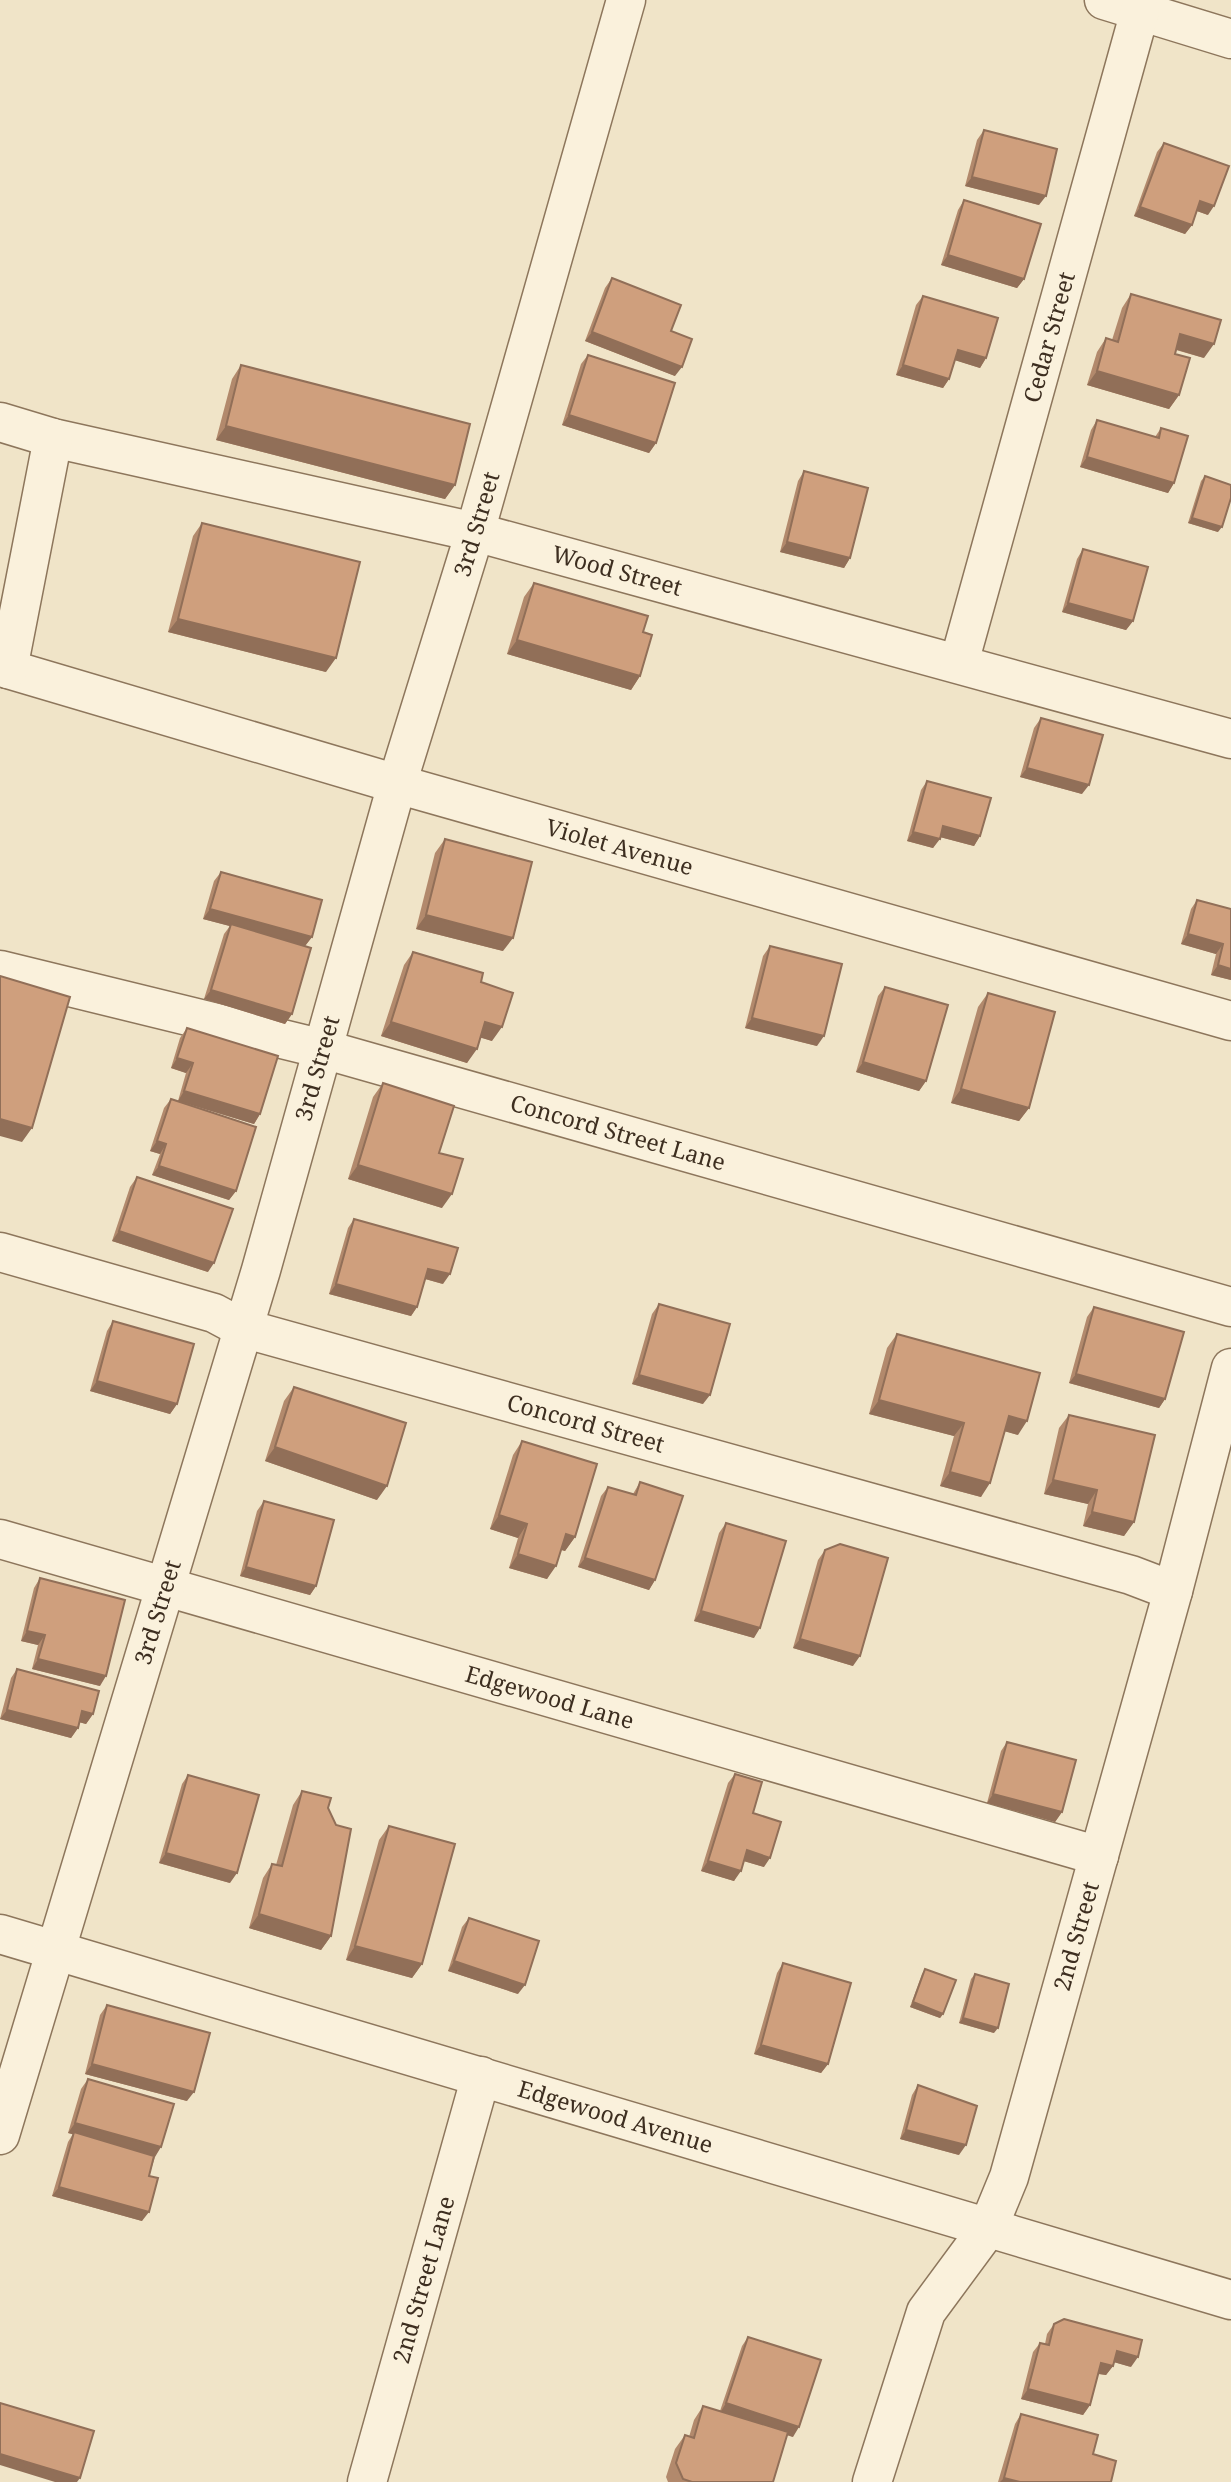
<svg xmlns="http://www.w3.org/2000/svg" width="1231" height="2482" font-family="'Noto Serif',serif">
	<style>
		.lines { fill: none; stroke-linecap: round; stroke-linejoin: round }
		.minor-casing { stroke: #8d765c; stroke-width: 41 }
		.minor { stroke: #faf1dc; stroke-width: 38 }
		.wall { fill: #b2896c }
		.shaded-wall { fill: #916f58 }
		.building { fill: #cf9f7d; stroke: #916f58; stroke-width: 2 }
		.labels { text-anchor: middle; stroke-width: 7; stroke-linejoin: round; paint-order: stroke }
		.street-label { font-size: 23px; fill: #3d2e20; stroke: #f7eed8 }
	</style>
	<rect width="100%" height="100%" fill="#f0e4c8"/>
	<g class="lines">
		<g class="minor-casing">
			<g id="minor">
				<path d="M1104 0 1231 39"/>
				<path id="s1" d="M0 422 53 438 475 532 1231 739"/>
				<path id="s2" d="M959 663 1140 11"/>
				<path id="s3" d="M8 669 397 784 1231 1021"/>
				<path d="M8 669 53 438"/>
				<path id="s4" d="M0 970 323 1049 1231 1307"/>
				<path id="s5" d="M0 1252 214 1313 242 1328 1131 1575 1173 1591"/>
				<path id="s6" d="M0 1539 1099 1856"/>
				<path id="s7" d="M0 1934 1231 2300"/>
				<path id="s8" d="M0 2135 261 1270 397 784 475 532 626 0"/>
				<path id="s9" d="M367 2482 481 2076"/>
				<path id="s10" d="M872 2482 926 2312 988 2228 1009 2177 1173 1591 1231 1368"/>
			</g>
		</g>
		<use href="#minor" class="minor"/>
	</g>
	<path class="wall" d="M984 130 1039 205 965 186 977 140Z
		M1164 143 1208 215 1197 211 1192 225 1185 234 1134 216 1157 152Z
		M964 200 1024 279 1017 288 941 265 958 210Z
		M612 278 671 331 675 376 585 341 605 288Z
		M1131 294 1204 358 1176 350 1175 354 1179 395 1169 409 1087 385 1097 352 1106 338 1112 340 1122 308Z
		M923 296 986 358 980 368 955 360 949 379 943 388 896 375 916 305Z
		M588 355 656 443 649 453 562 425 581 364Z
		M241 365 455 485 445 499 216 440 232 379Z
		M1097 420 1155 437 1161 428 1174 483 1168 493 1080 467 1091 430Z
		M804 471 850 558 844 568 780 552 798 481Z
		M1205 476 1218 532 1188 523 1201 481Z
		M202 523 326 672 168 632 193 536Z
		M1083 549 1133 621 1126 630 1062 612 1077 559Z
		M534 583 643 632 640 676 631 690 507 654 524 597Z
		M1041 718 1082 794 1020 777 1034 728Z
		M927 781 980 836 974 846 940 837 933 848 907 841 921 790Z
		M445 839 503 951 416 929 435 853Z
		M221 872 312 937 305 946 292 1014 285 1024 204 999 224 934 230 926 203 919 214 881Z
		M1197 900 1231 909V980L1211 975 1216 954 1181 944 1191 909Z
		M770 946 817 1046 745 1028 763 956Z
		M413 952 481 982 492 1041 480 1037 467 1063 381 1036 404 965Z
		M885 987 926 1081 919 1091 856 1072 878 996Z
		M988 993 1029 1108 1019 1121 951 1103 978 1007Z
		M187 1028 260 1114 254 1124 178 1101 186 1073 171 1068 180 1038Z
		M383 1083 439 1153 442 1208 348 1179 373 1097Z
		M171 1099 236 1191 229 1200 152 1175 160 1154 150 1151 164 1108Z
		M137 1177 208 1272 112 1241 130 1187Z
		M354 1219 443 1284 425 1279 417 1307 411 1316 329 1294 348 1228Z
		M659 1304 703 1404 632 1384 652 1314Z
		M1094 1307 1165 1399 1159 1408 1069 1383 1087 1317Z
		M113 1321 177 1404 170 1414 90 1391 107 1331Z
		M897 1334 1018 1435 1005 1431 981 1497 940 1486 954 1436 869 1414 887 1348Z
		M294 1387 377 1500 265 1461 284 1401Z
		M1069 1415 1134 1522 1124 1536 1083 1526 1088 1504 1044 1494 1059 1428Z
		M522 1441 575 1537 565 1551 561 1550 547 1579 509 1568 518 1538 490 1529 513 1455Z
		M640 1482 655 1580 649 1590 578 1567 601 1496 608 1487 633 1494Z
		M264 1501 316 1586 310 1595 240 1576 257 1511Z
		M726 1523 754 1638 694 1621 719 1533Z
		M825 1550 853 1666 793 1648 818 1560Z
		M40 1578 100 1686 32 1669 38 1645 21 1641 34 1588Z
		M17 1669 93 1714 86 1724 79 1722 78 1728 71 1738 0 1719 11 1678Z
		M1007 1742 1062 1812 1055 1822 987 1803 1001 1751Z
		M735 1774 753 1813 764 1867 744 1861 734 1881 701 1871 728 1783Z
		M188 1775 230 1883 159 1863 182 1784Z
		M302 1791 328 1808 331 1936 321 1950 249 1928 263 1878 272 1864 276 1865 293 1805Z
		M389 1826 422 1964 412 1978 346 1960 379 1840Z
		M469 1918 518 1994 448 1971 462 1927Z
		M783 1963 828 2064 821 2073 754 2054 777 1973Z
		M925 1969 943 2014 940 2018 910 2007 922 1974Z
		M975 1974 994 2033 959 2023 971 1979Z
		M107 2005 187 2101 85 2074 100 2015Z
		M88 2079 155 2157 149 2176 142 2221 52 2196 68 2142 73 2134 68 2133 81 2089Z
		M918 2085 959 2155 900 2139 912 2095Z
		M1054 2324 1131 2367 1114 2362 1113 2366 1106 2375 1098 2374 1090 2405 1083 2415 1021 2399 1033 2352 1040 2343 1045 2344 1047 2334Z
		M748 2337 793 2437 787 2435 773 2482H668L666 2477 675 2449 685 2435 689 2437 694 2420 703 2406 720 2411 742 2346Z
		M1021 2414 1093 2454 1111 2482H998L1015 2424Z"/>
	<path class="shaded-wall" d="M972 177 1046 196 1039 205 965 186Z
		M1200 201 1214 206 1208 215 1194 210Z
		M1140 207 1192 225 1185 234 1134 216Z
		M948 255 1024 279 1017 288 941 265Z
		M592 332 682 367 675 376 585 341Z
		M1180 334 1214 344 1204 358 1171 348Z
		M958 350 986 358 980 368 951 359Z
		M903 365 949 379 943 388 896 375Z
		M1097 371 1179 395 1169 409 1087 385Z
		M569 415 656 443 649 453 562 425Z
		M226 426 455 485 445 499 216 440Z
		M1087 457 1174 483 1168 493 1080 467Z
		M1192 518 1222 527 1218 532 1188 523Z
		M787 542 850 558 844 568 780 552Z
		M1068 603 1133 621 1126 630 1062 612Z
		M178 619 336 658 326 672 168 632Z
		M517 640 640 676 631 690 507 654Z
		M1027 768 1089 785 1082 794 1020 777Z
		M943 826 980 836 974 846 936 836Z
		M913 832 940 839 933 848 907 841Z
		M210 909 312 937 305 946 203 919Z
		M426 915 513 938 503 951 416 929Z
		M1188 934 1223 944 1216 954 1181 944Z
		M1218 965 1231 969V980L1211 975Z
		M211 990 292 1014 285 1024 204 999Z
		M752 1018 824 1036 817 1046 745 1028Z
		M391 1022 477 1049 467 1063 381 1036Z
		M485 1022 502 1027 492 1041 475 1036Z
		M177 1058 193 1063 186 1073 171 1068Z
		M863 1062 926 1081 919 1091 856 1072Z
		M961 1089 1029 1108 1019 1121 951 1103Z
		M184 1091 260 1114 254 1124 178 1101Z
		M0 1119 32 1128 22 1142 0 1136Z
		M157 1141 166 1144 160 1154 150 1151Z
		M358 1165 452 1194 442 1208 348 1179Z
		M159 1166 236 1191 229 1200 152 1175Z
		M119 1231 214 1263 208 1272 112 1241Z
		M428 1269 450 1274 443 1284 422 1278Z
		M336 1284 417 1307 411 1316 329 1294Z
		M1076 1374 1165 1399 1159 1408 1069 1383Z
		M639 1375 710 1395 703 1404 632 1384Z
		M97 1381 177 1404 170 1414 90 1391Z
		M879 1400 964 1423 954 1436 869 1414Z
		M1009 1416 1027 1421 1018 1435 1000 1430Z
		M275 1447 387 1486 377 1500 265 1461Z
		M950 1472 990 1483 981 1497 940 1486Z
		M1053 1480 1097 1490 1088 1504 1044 1494Z
		M1092 1512 1134 1522 1124 1536 1083 1526Z
		M499 1515 527 1524 518 1538 490 1529Z
		M566 1534 575 1537 565 1551 556 1548Z
		M518 1554 556 1566 547 1579 509 1568Z
		M585 1558 655 1580 649 1590 578 1567Z
		M246 1567 316 1586 310 1595 240 1576Z
		M701 1611 760 1628 754 1638 694 1621Z
		M27 1631 45 1635 38 1645 21 1641Z
		M800 1639 860 1656 853 1666 793 1648Z
		M38 1659 106 1676 100 1686 32 1669Z
		M7 1710 78 1728 71 1738 0 1719Z
		M82 1711 93 1714 86 1724 75 1721Z
		M993 1794 1062 1812 1055 1822 987 1803Z
		M747 1850 770 1858 764 1867 740 1860Z
		M166 1853 237 1873 230 1883 159 1863Z
		M708 1861 741 1871 734 1881 701 1871Z
		M259 1914 331 1936 321 1950 249 1928Z
		M355 1946 422 1964 412 1978 346 1960Z
		M454 1961 525 1985 518 1994 448 1971Z
		M913 2002 943 2014 940 2018 910 2007Z
		M963 2018 998 2028 994 2033 959 2023Z
		M761 2045 828 2064 821 2073 754 2054Z
		M92 2064 194 2092 187 2101 85 2074Z
		M75 2123 161 2147 155 2157 68 2133Z
		M906 2130 966 2145 959 2155 900 2139Z
		M59 2187 149 2212 142 2221 52 2196Z
		M1117 2351 1138 2357 1131 2367 1110 2361Z
		M1101 2363 1113 2366 1106 2375 1094 2373Z
		M1028 2389 1090 2405 1083 2415 1021 2399Z
		M726 2403 799 2427 793 2437 720 2413Z
		M0 2454 80 2478 77 2482H55L0 2465Z
		M1004 2478 1020 2482H1000Z"/>
	<path class="building" d="M984 130 1057 149 1046 196 972 177Z
		M1164 143 1229 166 1214 206 1200 201 1192 225 1140 207Z
		M964 200 1041 224 1024 279 948 255Z
		M612 278 681 305 671 331 692 339 682 367 592 332Z
		M1131 294 1221 320 1214 344 1180 334 1175 354 1190 358 1179 395 1097 371 1106 338 1118 342Z
		M923 296 998 318 986 358 958 350 949 379 903 365Z
		M588 355 675 383 656 443 569 415Z
		M241 365 470 424 455 485 226 426Z
		M1097 420 1159 438 1161 428 1188 436 1174 483 1087 457Z
		M804 471 868 488 850 558 787 542Z
		M1205 476 1231 485V498L1222 527 1192 518Z
		M202 523 360 562 336 658 178 619Z
		M1083 549 1148 567 1133 621 1068 603Z
		M534 583 648 616 643 632 652 635 640 676 517 640Z
		M1041 718 1103 735 1089 785 1027 768Z
		M927 781 991 798 980 836 943 826 940 839 913 832Z
		M445 839 532 862 513 938 426 915Z
		M221 872 322 900 312 937 210 909Z
		M1197 900 1231 909V969L1218 965 1223 944 1188 934Z
		M231 924 311 948 292 1014 211 990Z
		M770 946 842 964 824 1036 752 1018Z
		M413 952 483 973 481 982 513 993 502 1027 485 1022 477 1049 391 1022Z
		M0 976 70 997 32 1128 0 1119Z
		M885 987 948 1005 926 1081 863 1062Z
		M988 993 1055 1012 1029 1108 961 1089Z
		M187 1028 278 1056 260 1114 184 1091 193 1063 177 1058Z
		M383 1083 454 1106 439 1153 463 1159 452 1194 358 1165Z
		M171 1099 256 1127 236 1191 159 1166 166 1144 157 1141Z
		M137 1177 233 1209 214 1263 119 1231Z
		M354 1219 458 1248 450 1274 428 1269 417 1307 336 1284Z
		M659 1304 730 1324 710 1395 639 1375Z
		M1094 1307 1184 1332 1165 1399 1076 1374Z
		M113 1321 194 1344 177 1404 97 1381Z
		M897 1334 1040 1373 1027 1421 1009 1416 990 1483 950 1472 964 1423 879 1400Z
		M294 1387 406 1423 387 1486 275 1447Z
		M1069 1415 1155 1435 1134 1522 1092 1512 1097 1490 1053 1480Z
		M522 1441 597 1464 575 1537 566 1534 556 1566 518 1554 527 1524 499 1515Z
		M640 1482 683 1496 655 1580 585 1558 608 1487 636 1495Z
		M264 1501 334 1520 316 1586 246 1567Z
		M726 1523 786 1541 760 1628 701 1611Z
		M840 1544 888 1558 860 1656 800 1639 825 1550Z
		M40 1578 125 1600 106 1676 38 1659 45 1635 27 1631Z
		M17 1669 99 1691 93 1714 82 1711 78 1728 7 1710Z
		M1007 1742 1076 1760 1062 1812 993 1794Z
		M735 1774 762 1782 753 1813 781 1822 770 1858 747 1850 741 1871 708 1861Z
		M188 1775 259 1795 237 1873 166 1853Z
		M302 1791 331 1798 328 1808 336 1825 351 1829 331 1936 259 1914 272 1864 282 1866Z
		M389 1826 455 1844 422 1964 355 1946Z
		M469 1918 539 1941 525 1985 454 1961Z
		M783 1963 851 1983 828 2064 761 2045Z
		M925 1969 956 1980 943 2014 913 2002Z
		M975 1974 1009 1984 998 2028 963 2018Z
		M107 2005 210 2033 194 2092 92 2064Z
		M88 2079 174 2104 161 2147 75 2123Z
		M918 2085 977 2106 966 2145 906 2130Z
		M74 2132 154 2156 149 2176 158 2178 149 2212 59 2187Z
		M1064 2319 1142 2340 1138 2357 1117 2351 1113 2366 1101 2363 1090 2405 1028 2389 1040 2343 1049 2345 1054 2324Z
		M748 2337 821 2360 799 2427 726 2403Z
		M0 2403 94 2431 80 2478 0 2454Z
		M703 2406 788 2432 773 2482H692L683 2479 676 2463 685 2435 694 2438Z
		M1021 2414 1098 2435 1093 2454 1116 2461 1111 2482H1020L1004 2478Z"/>
	<g class="labels">
		<g class="street-label">
			<text dy="8" stroke="none"><textPath href="#s2" startOffset="338">Cedar Street</textPath></text>
			<text dy="8" stroke="none"><textPath href="#s8" startOffset="1680">3rd Street</textPath></text>
			<text dy="8" stroke="none"><textPath href="#s1" startOffset="635">Wood Street</textPath></text>
			<text dy="8" stroke="none"><textPath href="#s3" startOffset="637">Violet Avenue</textPath></text>
			<text dy="8" stroke="none"><textPath href="#s8" startOffset="1113">3rd Street</textPath></text>
			<text dy="8" stroke="none"><textPath href="#s4" startOffset="639">Concord Street Lane</textPath></text>
			<text dy="8" stroke="none"><textPath href="#s5" startOffset="611">Concord Street</textPath></text>
			<text dy="8" stroke="none"><textPath href="#s8" startOffset="546">3rd Street</textPath></text>
			<text dy="8" stroke="none"><textPath href="#s6" startOffset="572">Edgewood Lane</textPath></text>
			<text dy="8" stroke="none"><textPath href="#s10" startOffset="588">2nd Street</textPath></text>
			<text dy="8" stroke="none"><textPath href="#s7" startOffset="642">Edgewood Avenue</textPath></text>
			<text dy="8" stroke="none"><textPath href="#s9" startOffset="210">2nd Street Lane</textPath></text>
		</g>
	</g>
</svg>
